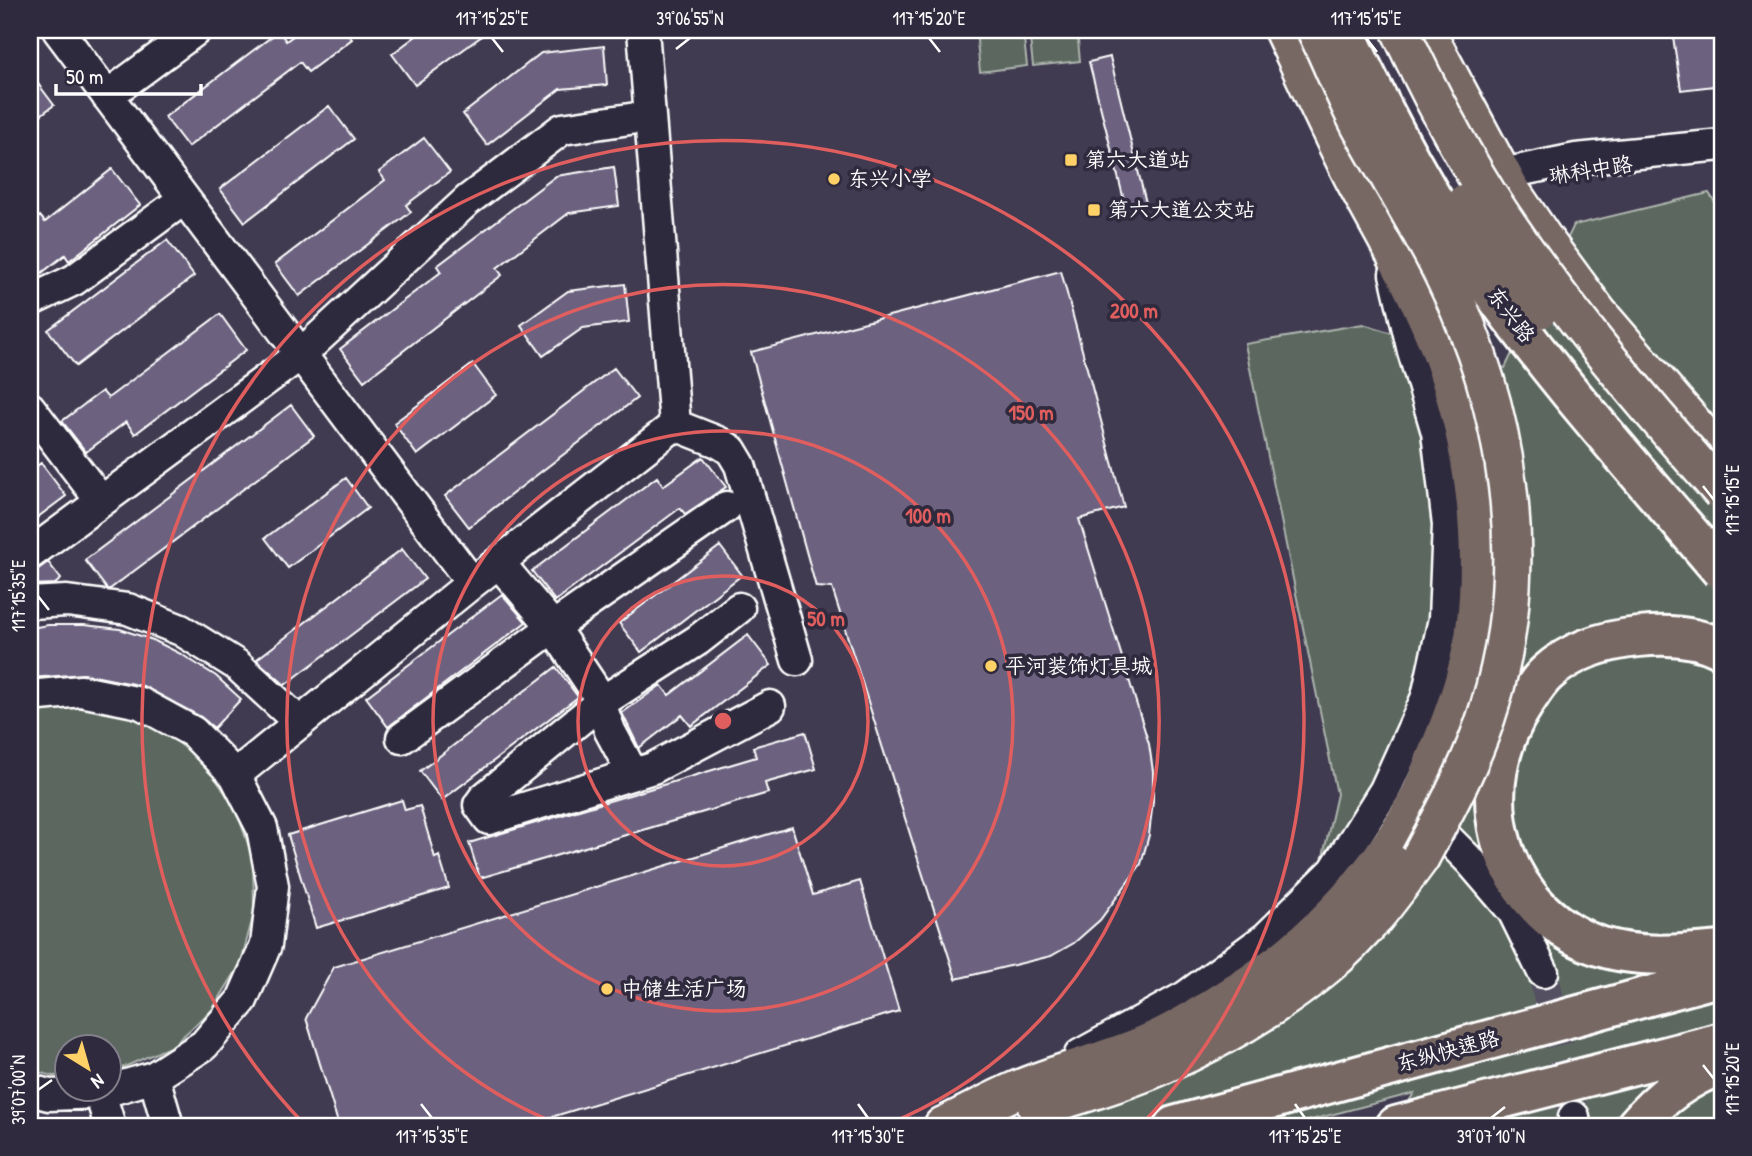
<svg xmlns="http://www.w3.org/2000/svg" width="1752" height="1156" font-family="'Patrick Hand','LXGW WenKai TC',sans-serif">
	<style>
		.green { fill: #5b685e; stroke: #adb4ae; stroke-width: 2 }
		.building { fill: #6c6280; stroke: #fff; stroke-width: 2 }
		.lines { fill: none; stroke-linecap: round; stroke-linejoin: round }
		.minor-tunnel { stroke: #544f62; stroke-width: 30; stroke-dasharray: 30 15; stroke-linecap: butt }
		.minor-casing { stroke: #fff; stroke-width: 35 }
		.major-casing { stroke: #fff; stroke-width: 42 }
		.highway-casing { stroke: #fff; stroke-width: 44 }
		.minor { stroke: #2f2a3d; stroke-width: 30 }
		.major { stroke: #776864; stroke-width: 37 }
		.highway { stroke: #776864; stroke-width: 38 }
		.major-bridge-casing { stroke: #fff; stroke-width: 42; stroke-linecap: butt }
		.highway-bridge-casing { stroke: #fff; stroke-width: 44; stroke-linecap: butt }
		.major-bridge { stroke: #776864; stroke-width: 37 }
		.highway-bridge { stroke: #776864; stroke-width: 38 }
		.ticks { fill: none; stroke: #fff; stroke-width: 2.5 }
		.ring { fill: none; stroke: #e05e5e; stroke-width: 3.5 }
		.poi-dot { fill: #ffd166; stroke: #2f2a3d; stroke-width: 2.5 }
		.labels { text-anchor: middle; stroke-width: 7; stroke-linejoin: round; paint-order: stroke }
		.poi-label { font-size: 21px; fill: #fff; stroke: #2f2a3d; text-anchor: start }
		.street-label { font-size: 21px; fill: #fff; stroke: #2f2a3d }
		.centre { fill: #e05e5e; stroke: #2f2a3d; stroke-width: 3.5 }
		.ring-label { font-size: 21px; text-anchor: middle; font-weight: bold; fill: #e05e5e; stroke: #2f2a3d; stroke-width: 7; stroke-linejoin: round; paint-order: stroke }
		.neatline { fill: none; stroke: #fff; stroke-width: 2.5 }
		.ticks-label { font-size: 18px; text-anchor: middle; fill: #fff }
	</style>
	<rect width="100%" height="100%" fill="#413b51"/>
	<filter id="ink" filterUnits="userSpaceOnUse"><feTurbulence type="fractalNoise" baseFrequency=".0143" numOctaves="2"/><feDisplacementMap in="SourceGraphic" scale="14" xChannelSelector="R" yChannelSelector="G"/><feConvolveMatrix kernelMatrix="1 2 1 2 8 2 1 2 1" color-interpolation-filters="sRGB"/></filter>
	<g filter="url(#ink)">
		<path class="green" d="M976 30H1023L1027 66 980 72Z
			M1029 30H1077L1080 61 1033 66Z
			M1709 193 1722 213V1126H1394L1414 1093 1288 1126H1028L1170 1075 1288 1012 1337 794 1245 344 1363 324 1505 368 1574 225Z
			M61 706 115 711 164 731 206 765 236 809 253 859 254 913 240 965 212 1010 172 1046 115 1071 109 1072 108 1048H66V1075L53 1076 30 1070V712Z"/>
		<path class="building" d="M301 30H344L352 39 308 72 300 62 188 147 165 117 279 31 286 41Z
			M424 30H490L415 85 392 54Z
			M1672 30H1722V85L1681 90Z
			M604 46 607 85 560 89 487 145 463 114 541 53Z
			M1110 57 1146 203 1126 208 1089 62Z
			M30 73 54 105 30 123Z
			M329 106 354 139 245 222 220 189Z
			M424 138 450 172 406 205 411 212 299 296 275 264 385 180 379 172Z
			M614 167 619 206 569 213 497 268 502 275 364 381 340 349 441 272 437 266 556 176Z
			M112 169 140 205 69 261 65 255 39 275 30 264V224L40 216 45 222Z
			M167 240 194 276 76 366 48 330Z
			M1061 271 1124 507 1079 519 1149 744 1153 771V801L1149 835 1141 864 1100 920 1074 943 1051 956 956 979 832 588 816 587 751 352Z
			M625 284 629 322 583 328 543 356 521 325 568 291Z
			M220 314 246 350 135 434 126 422 86 452 62 421 102 391 108 398Z
			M473 364 496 395 417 455 394 423Z
			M614 368 637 398 469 527 445 496Z
			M291 405 314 436 110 589H107L85 560Z
			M703 457 726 487 685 514 680 508 555 601 532 571 657 477 663 486Z
			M41 463 66 496 30 523V471Z
			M346 478 368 508 288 568 265 538Z
			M720 546 742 575 641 652 619 623Z
			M402 549 425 579 285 685 259 662 257 659Z
			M48 562 61 579 55 584 30 585V575Z
			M502 594 526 622 388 727 366 697Z
			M48 625H84L120 629 153 640 181 654 216 676 241 699 214 728 201 717 143 686 84 674 30 678V628Z
			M748 635 771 665 691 726 682 715 639 748 622 713 661 685 669 695Z
			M556 667 578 697 442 800 420 771Z
			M805 732 816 769 765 783 768 793 480 878 469 843 756 757 753 747Z
			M402 800 405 810 420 806 435 858 439 856 449 888 316 928 288 835Z
			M792 827 813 895 860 881 899 1011 522 1126H339L306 1018 334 967Z"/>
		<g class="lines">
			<path class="minor-tunnel" d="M1543 972 1574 1117"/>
			<g class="minor-casing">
				<path id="minor" d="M58 30 472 583
					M107 96 196 30
					M1485 184 1502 174 1576 159 1722 145
					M30 301 74 280 184 199
					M30 408 101 501
					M675 425 718 442 731 450 740 465 797 660
					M30 554 301 354 468 200 562 129 650 116
					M499 563 553 627 595 690 610 731 633 774
					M30 603 67 601 128 609 181 630 237 665 300 723
					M739 608 698 640 600 703 484 798 479 805 489 819 653 768 770 706
					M30 696 81 691 140 703 193 732 235 775 262 828 273 886 266 945 242 1000 204 1045 154 1077 100 1093 49 1095 30 1090
					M402 738 553 627 726 507
					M235 775 472 583 675 425 643 30
					M1422 813 1471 862 1513 911 1543 972
					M1080 1055 1185 997 1267 937 1334 871 1385 790 1427 697 1444 619 1448 525 1437 432 1413 351 1395 274
					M154 1077 168 1126
					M100 1093 110 1126
					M1574 1117 1575 1126"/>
			</g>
			<g class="major-casing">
				<path id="major" d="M1425 30 1511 191 1545 241 1598 313 1722 457
					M1037 1108C1078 1095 1119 1084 1158 1067 1218 1041 1276 1008 1326 966 1363 936 1392 896 1420 858
					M943 1126C968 1114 993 1100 1019 1089 1067 1069 1119 1058 1165 1035 1191 1022 1215 1006 1239 991 1309 946 1373 881 1413 808 1424 790 1430 768 1439 749 1454 713 1468 674 1474 634 1486 541 1473 443 1442 355 1419 292 1384 236 1353 177 1329 129 1306 79 1283 30"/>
			</g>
			<g class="highway-casing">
				<path id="highway" d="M1722 649C1697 636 1667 634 1639 637 1607 640 1572 650 1547 673 1538 681 1531 693 1525 702 1469 784 1493 898 1586 941 1628 960 1678 955 1722 951
					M1174 1126 1722 976
					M1396 1126 1722 1042
					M1636 1126C1661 1096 1686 1078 1722 1064"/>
			</g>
			<use href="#minor" class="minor"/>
			<use href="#major" class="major"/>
			<use href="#highway" class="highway"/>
			<g class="major-bridge-casing">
				<path id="major-bridge" d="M1316 30C1332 63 1345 98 1363 131 1389 178 1419 225 1443 274 1508 405 1534 562 1490 705 1474 759 1447 808 1420 858
					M1400 30C1426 86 1455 142 1488 195 1556 301 1639 398 1722 492"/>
			</g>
			<g class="highway-bridge-casing">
				<path id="highway-bridge" d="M1344 30C1383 113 1426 195 1478 271 1551 377 1639 473 1722 571
					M1466 203 1539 309"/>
			</g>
			<use href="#major-bridge" class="major-bridge"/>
			<use href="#highway-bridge" class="highway-bridge"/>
		</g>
	</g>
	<path class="ticks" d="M492 38 503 52M929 38 940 52M1366 38 1377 52M676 49 690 38M1703 486 1714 500M38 596 49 610M1703 1065 1714 1079M38 1090 52 1080M421 1104 432 1118M858 1104 868 1118M1295 1104 1305 1118M1491 1118 1505 1107"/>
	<g class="ring">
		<circle cx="723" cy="721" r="145"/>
		<circle cx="723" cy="721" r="290"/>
		<path d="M560 1125A436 436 0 1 1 886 1125"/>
		<path d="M305 1125A581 581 0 1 1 1141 1125"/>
	</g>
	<g class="poi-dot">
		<rect x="1064" y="153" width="14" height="14" rx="3.5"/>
		<circle cx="834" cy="179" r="7"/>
		<rect x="1087" y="203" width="14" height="14" rx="3.5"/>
		<circle cx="991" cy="666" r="7"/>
		<circle cx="607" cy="989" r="7"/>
	</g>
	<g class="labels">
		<g class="poi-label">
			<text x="1085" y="167">第六大道站</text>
			<text x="848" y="186">东兴小学</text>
			<text x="1108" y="217">第六大道公交站</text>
			<text x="1005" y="673">平河装饰灯具城</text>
			<text x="621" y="996">中储生活广场</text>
		</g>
		<g class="street-label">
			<text transform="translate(1591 170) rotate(-9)" y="7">琳科中路</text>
			<text transform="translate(1511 315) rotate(53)" y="7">东兴路</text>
			<text transform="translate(1448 1051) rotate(-15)" y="7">东纵快速路</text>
		</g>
	</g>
	<circle cx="723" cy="721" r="10" class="centre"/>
	<g class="ring-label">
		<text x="1134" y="318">200 m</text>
		<text x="1031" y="420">150 m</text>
		<text x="928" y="523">100 m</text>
		<text x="826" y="626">50 m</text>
	</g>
	<rect width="1752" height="1156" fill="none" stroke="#2f2a3d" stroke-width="77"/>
	<g transform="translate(88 1068) rotate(143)"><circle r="33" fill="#2f2a3d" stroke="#827f8b" stroke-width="2"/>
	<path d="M0-5L12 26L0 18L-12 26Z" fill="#ffd166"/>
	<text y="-10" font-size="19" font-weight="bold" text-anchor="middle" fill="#ffffff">N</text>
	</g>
	<path d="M56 84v10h145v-10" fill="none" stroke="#ffffff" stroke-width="3.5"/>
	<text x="66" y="84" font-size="21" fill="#ffffff" stroke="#2f2a3d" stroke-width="5" paint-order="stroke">50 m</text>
	<rect x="38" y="38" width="1676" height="1080" class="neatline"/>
	<g class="ticks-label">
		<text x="492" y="25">117°15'25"E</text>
		<text x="690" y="25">39°06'55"N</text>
		<text x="929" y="25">117°15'20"E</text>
		<text x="1366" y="25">117°15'15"E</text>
		<text transform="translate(1733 500) rotate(-90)" y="6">117°15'15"E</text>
		<text transform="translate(19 596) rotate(-90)" y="6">117°15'35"E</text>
		<text transform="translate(1733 1079) rotate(-90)" y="6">117°15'20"E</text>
		<text transform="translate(19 1090) rotate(-90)" y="6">39°07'00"N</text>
		<text x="432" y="1143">117°15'35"E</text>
		<text x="868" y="1143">117°15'30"E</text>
		<text x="1305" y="1143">117°15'25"E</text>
		<text x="1491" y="1143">39°07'10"N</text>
	</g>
</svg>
